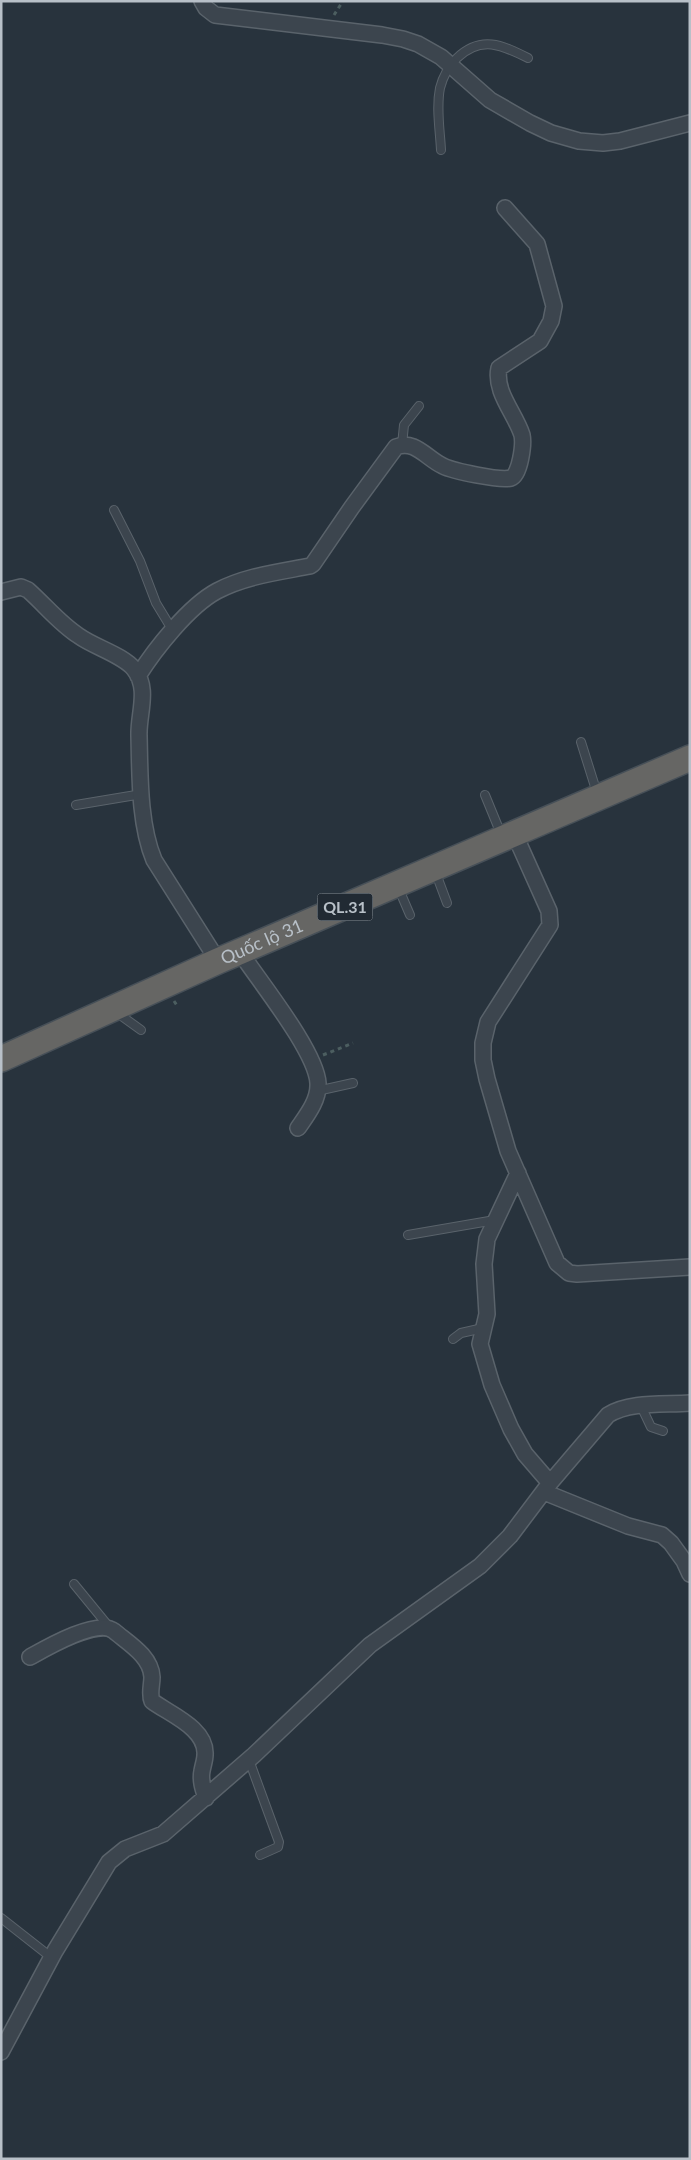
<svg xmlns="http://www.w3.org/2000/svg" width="691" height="2160" font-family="Lato,sans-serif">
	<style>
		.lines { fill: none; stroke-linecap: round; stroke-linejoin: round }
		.service-casing { stroke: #5a636b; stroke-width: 10 }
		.minor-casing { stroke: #5a636b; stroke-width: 18 }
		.trunk-casing { stroke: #475058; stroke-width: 28 }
		.path { stroke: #4c5e60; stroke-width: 3; stroke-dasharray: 4 4; stroke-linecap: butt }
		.service { stroke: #3c454e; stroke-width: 8 }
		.minor { stroke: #3c454e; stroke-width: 15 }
		.trunk { stroke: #666664; stroke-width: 25 }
		.labels { text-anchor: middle; stroke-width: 4; stroke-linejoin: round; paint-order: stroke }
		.shield { fill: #212a33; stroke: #8b939b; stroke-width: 1 }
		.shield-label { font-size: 16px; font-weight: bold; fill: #b8c0c8 }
		.street-label { font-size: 18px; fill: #b8c0c8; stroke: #212a33 }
	</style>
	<rect width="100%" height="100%" fill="#28333d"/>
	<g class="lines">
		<g class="service-casing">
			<path id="service" d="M441 150C440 130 436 108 440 88 443 76 449 66 457 58 481 35 502 45 528 58
				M402 445 404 425 419 406
				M114 510 140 561 156 603 173 631
				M581 742 597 793
				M485 795 501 834
				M76 805 142 794
				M435 871 447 903
				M398 887 410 915
				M116 1012 141 1030
				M317 1091 353 1083
				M408 1235 495 1220
				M453 1339 461 1333 483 1328
				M641 1406 651 1427 663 1431
				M74 1584 110 1628
				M249 1760 279 1842 278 1847 260 1855
				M1 1918 52 1958"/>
		</g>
		<g class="minor-casing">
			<path id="minor" d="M202 1 206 8 215 15 382 35 403 39 418 44 441 57 490 100 530 123 551 133 579 141 603 143 620 141 690 123
				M1 592 21 587 28 590C45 605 60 624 79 636 94 647 123 655 134 669 150 689 138 714 139 736 140 775 139 824 154 860L218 961
				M138 676C155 649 189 606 217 591 245 576 279 572 310 566L313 564 352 507 396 447C415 439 427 459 443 466 453 471 500 481 511 478 520 475 524 444 522 435 515 413 494 392 499 368L540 341 551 321 554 306 537 244 505 208
				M514 833 549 911 550 925 488 1022 483 1043V1060L487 1079 508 1151 557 1263 569 1273 577 1274 690 1267
				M240 952C259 981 316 1051 318 1083 319 1100 307 1115 298 1128
				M518 1173 487 1239 484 1264 487 1314 480 1344 492 1385 511 1429 525 1454 550 1483
				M544 1492 628 1526 662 1535 671 1543 684 1561 690 1574
				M30 1657C46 1648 98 1618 114 1631 128 1643 151 1656 152 1677 152 1685 149 1694 152 1701 169 1714 207 1728 205 1755 205 1760 203 1765 202 1771 200 1780 203 1789 206 1798
				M1 2052 55 1951 109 1862 125 1849 163 1834 254 1755 370 1645 480 1566 510 1536 550 1483 608 1415C630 1401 665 1405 690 1403"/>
		</g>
		<g class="trunk-casing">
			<g id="trunk">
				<path id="s1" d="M1 1059 218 961 690 758"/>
			</g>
		</g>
		<path class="path" d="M334 15 343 1
			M174 1001 178 1007
			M323 1055 353 1043"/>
		<use href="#service" class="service"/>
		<use href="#minor" class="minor"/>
		<use href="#trunk" class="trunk"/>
	</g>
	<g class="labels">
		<rect class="shield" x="317.5" y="893.5" width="55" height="27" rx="4"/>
		<g class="shield-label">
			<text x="345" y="913">QL.31</text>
		</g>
		<g class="street-label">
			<text dy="6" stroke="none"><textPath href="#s1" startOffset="286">Quốc lộ 31</textPath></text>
		</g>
	</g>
	<rect width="691" height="2160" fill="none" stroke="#b8c0c8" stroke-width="5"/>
</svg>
